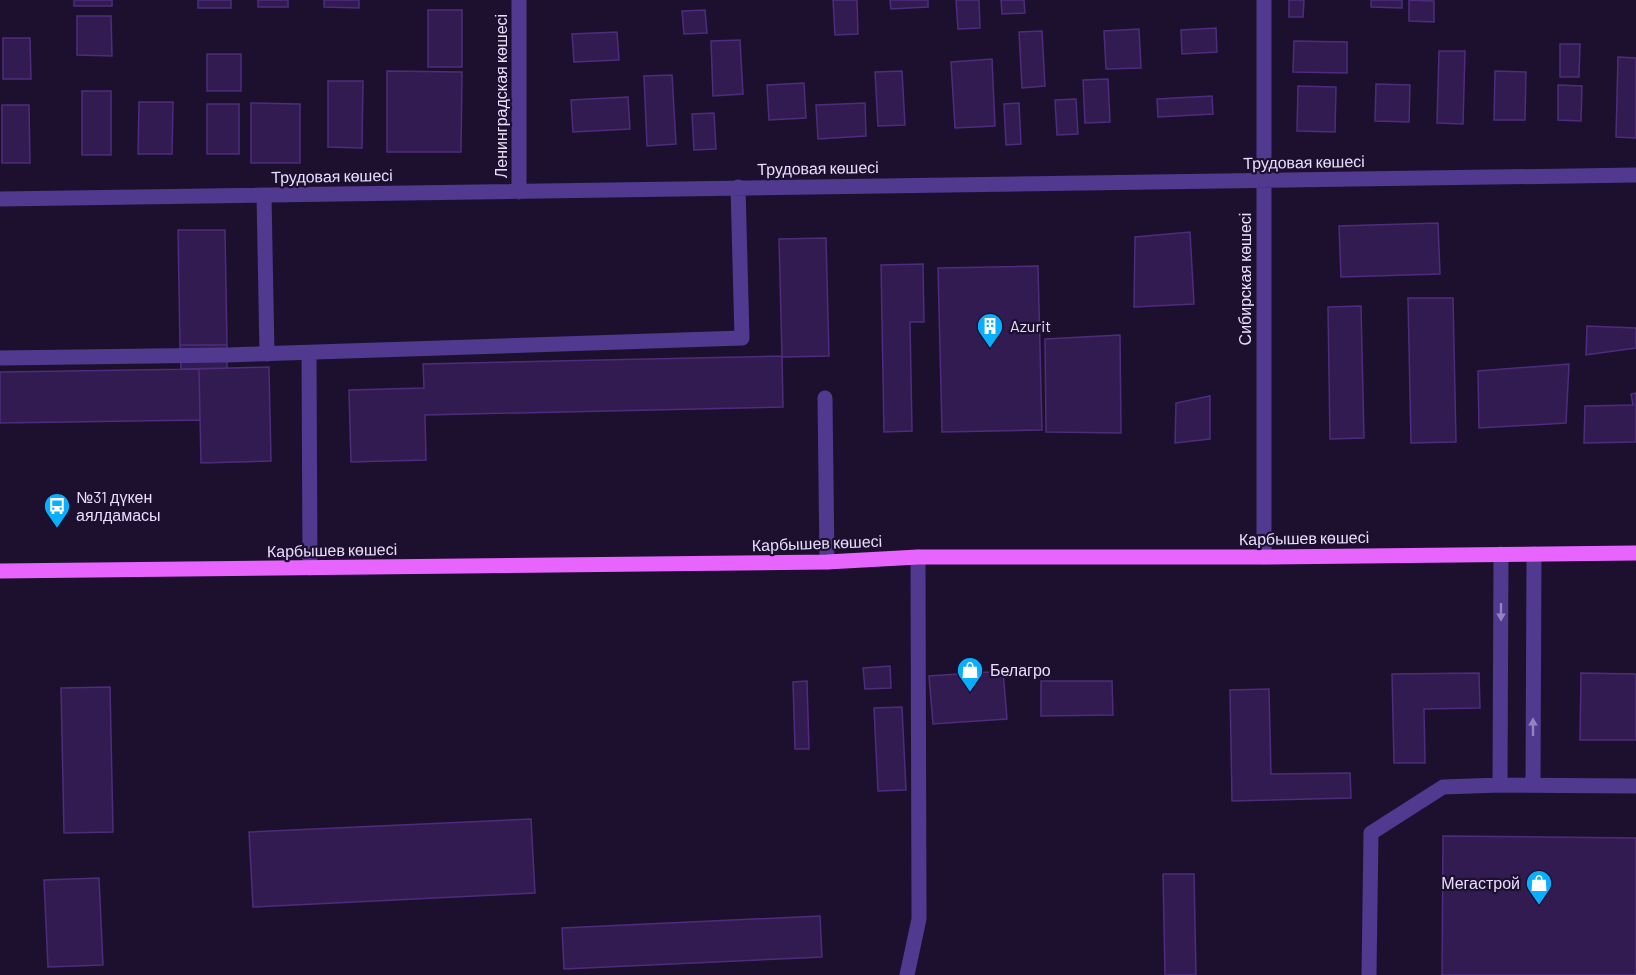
<svg xmlns="http://www.w3.org/2000/svg" width="1636" height="975" font-family="Barlow,sans-serif">
	<style>
		.building { fill: #321b50; stroke: #4e2c7d; stroke-width: 1.5 }
		.lines { fill: none; stroke-linecap: round; stroke-linejoin: round }
		.minor { stroke: #50398f; stroke-width: 15 }
		.major { stroke: #e864ff; stroke-width: 15 }
		.oneway { fill: #9483c1 }
		.labels { text-anchor: middle; stroke-width: 4.5; stroke-linejoin: round; paint-order: stroke }
		.street-label { font-size: 16px; fill: #e8ddff; stroke: #1c102e }
		.poi-label { font-size: 16px; fill: #e8ddff; stroke: #1c102e; text-anchor: start }
	</style>
	<rect width="100%" height="100%" fill="#1c102e"/>
	<path class="building" d="M74 0H112V6H74Z
		M198 0H231V8H198Z
		M258 0H288V7H258Z
		M324 0H359V8L324 7Z
		M833 0H857L858 34 835 35Z
		M890 0H928V7L891 9Z
		M956 0H979L980 28 958 29Z
		M1001 0H1024L1025 13 1002 14Z
		M1289 0H1304L1303 17H1289Z
		M1371 0H1402V8L1371 7Z
		M1409 0 1434 1V22L1409 21Z
		M428 10H462V67H428Z
		M705 10 707 33 684 34 682 11Z
		M77 16H111L112 56 77 55Z
		M1216 28 1217 52 1182 54 1181 30Z
		M1139 29 1141 68 1106 69 1104 31Z
		M1042 31 1045 86 1022 88 1019 32Z
		M617 32 619 60 574 62 572 34Z
		M3 38H30L31 79H3Z
		M740 40 743 94 713 96 711 41Z
		M1294 41 1347 42V73L1293 72Z
		M1560 44H1580L1579 77H1560Z
		M1439 51H1465L1463 124 1437 123Z
		M207 54H241V91H207Z
		M1618 57 1636 58V138L1616 137Z
		M992 59 995 126 955 128 951 62Z
		M387 71 462 72 461 152H387Z
		M902 71 905 125 878 126 875 72Z
		M1495 71 1526 72 1525 120H1494Z
		M672 75 676 144 647 146 644 76Z
		M1108 79 1110 122 1085 123 1083 80Z
		M328 81H363L362 148 328 147Z
		M804 83 806 118 769 120 767 85Z
		M1376 84 1410 85 1409 122 1375 121Z
		M1558 85 1582 86 1581 121 1558 120Z
		M1298 86 1336 87 1335 132 1297 131Z
		M82 91H111V155H82Z
		M1212 96 1213 114 1158 117 1157 99Z
		M628 97 630 129 573 132 571 100Z
		M1076 99 1078 134 1057 135 1055 100Z
		M139 102H173L172 154H138Z
		M251 103 300 104V163H251Z
		M865 103 866 136 818 139 816 105Z
		M1019 103 1021 144 1006 145 1004 104Z
		M207 104H239V154H207Z
		M2 105H29L30 163H2Z
		M714 113 716 149 694 150 692 114Z
		M1438 223 1440 274 1341 277 1339 226Z
		M178 230H225L227 345H180Z
		M1190 232 1194 304 1134 307 1135 237Z
		M826 238 829 356 782 357 783 407 425 415 426 460 351 462 349 390 424 388 423 364 782 356 779 239Z
		M923 264 924 322H910L912 431 884 432 881 265Z
		M1038 266 1042 430 942 432 938 268Z
		M1408 298H1453L1456 442 1411 443Z
		M1361 306 1364 438 1330 439 1328 307Z
		M1587 326 1636 328V348L1586 355Z
		M1120 335 1121 433 1046 432 1045 339Z
		M180 345H227V368L181 369Z
		M1569 364 1566 423 1479 428 1478 371Z
		M269 367 271 461 201 463 199 369Z
		M199 369 200 420 0 423V372Z
		M1636 393V442L1584 443 1585 406 1633 405 1631 394Z
		M1210 396V439L1175 443 1176 403Z
		M890 666 891 688 865 689 863 668Z
		M1003 671 1007 719 933 724 929 676Z
		M1479 673 1480 708 1424 709 1425 763H1394L1392 674Z
		M1581 673 1636 674V740H1580Z
		M807 681 809 749H795L793 682Z
		M1041 681H1112L1113 715 1041 716Z
		M110 687 113 832 64 833 61 688Z
		M1269 689 1271 774 1350 773 1351 798 1232 801 1230 690Z
		M902 707 906 790 878 791 874 708Z
		M531 819 535 893 253 907 249 832Z
		M1443 836 1636 838V975H1442Z
		M1163 874H1194L1196 975H1165Z
		M99 878 103 965 48 967 44 880Z
		M820 916 822 957 564 969 562 928Z"/>
	<g class="lines">
		<path class="minor" d="M519 192V0
			M264 195 267 354
			M0 199 1636 175
			M309 353 310 568
			M0 358 227 355 742 338 738 187
			M825 398 827 562
			M1264 557V0
			M1500 785 1501 554
			M1533 785 1534 554
			M907 975 919 919 918 557
			M1369 975 1371 833 1443 787 1500 785 1636 786"/>
		<path class="major" d="M0 571 827 562 918 557H1264L1636 553"/>
	</g>
	<defs><path id="oneway-solid" d="M-6-.8H1V-3.2L6.5 0L1 3.2V.8H-6Z" transform="scale(1.5)"/></defs>
	<g class="oneway">
		<use href="#oneway-solid" transform="translate(1501 612) rotate(90)"/>
		<use href="#oneway-solid" transform="translate(1533 727) rotate(-90)"/>
	</g>
	<defs>
		<g id="building-pin" transform="scale(1.35)"><path d="M0 17L-7.5 6A9.5 9.5 0 1 1 7.5 6Z" fill="#09afff" stroke="#1c102e"/><path d="M-4-6H4V6H1V3H-1V6H-4ZM-2.5-4.3h1.7v1.8h-1.7ZM.8-4.3h1.7v1.8H.8ZM-2.5-1h1.7V.8h-1.7ZM.8-1h1.7V.8H.8Z" fill="#fff"/></g>
		<g id="bus-pin" transform="scale(1.35)"><path d="M0 17L-7.5 6A9.5 9.5 0 1 1 7.5 6Z" fill="#09afff" stroke="#1c102e"/><path d="M-5-6H5V4H4V6H2V4H-2V6H-4V4H-5ZM-3.5-4V0h7V-4ZM-3.5 1.2v1.5H-2V1.2ZM2 1.2v1.5H3.5V1.2Z" fill="#fff"/></g>
		<g id="shop-pin" transform="scale(1.35)"><path d="M0 17L-7.5 6A9.5 9.5 0 1 1 7.5 6Z" fill="#09afff" stroke="#1c102e"/><path d="M-5-2.5h2.3a2.7 3.5 0 0 1 5.4 0H5L5.5 6h-11ZM-1.5-2.5h3a1.5 2.3 0 0 0-3 0Z" fill="#fff"/></g>
	</defs>
	<g fill-rule="evenodd">
		<use href="#building-pin" x="990" y="326"/>
		<use href="#bus-pin" x="57" y="506"/>
		<use href="#shop-pin" x="970" y="670"/>
		<use href="#shop-pin" x="1539" y="883"/>
	</g>
	<g class="labels">
		<g class="street-label">
			<text transform="translate(501 96) rotate(-90)" y="6">Ленинградская көшесі</text>
			<text transform="translate(1304 162) rotate(-1)" y="6">Трудовая көшесі</text>
			<text transform="translate(818 168) rotate(-1)" y="6">Трудовая көшесі</text>
			<text transform="translate(332 176) rotate(-1)" y="6">Трудовая көшесі</text>
			<text transform="translate(1245 279) rotate(-90)" y="6">Сибирская көшесі</text>
			<text transform="translate(1304 538) rotate(-1)" y="6">Карбышев көшесі</text>
			<text transform="translate(817 543) rotate(-2)" y="6">Карбышев көшесі</text>
			<text transform="translate(332 550) rotate(-1)" y="6">Карбышев көшесі</text>
		</g>
		<g class="poi-label">
			<text x="1010" y="332">Azurit</text>
			<text x="76" y="503">№31 дүкен<tspan x="76" dy="18">аялдамасы</tspan></text>
			<text x="990" y="676">Белагро</text>
			<text x="1520" y="889" text-anchor="end">Мегастрой</text>
		</g>
	</g>
</svg>
